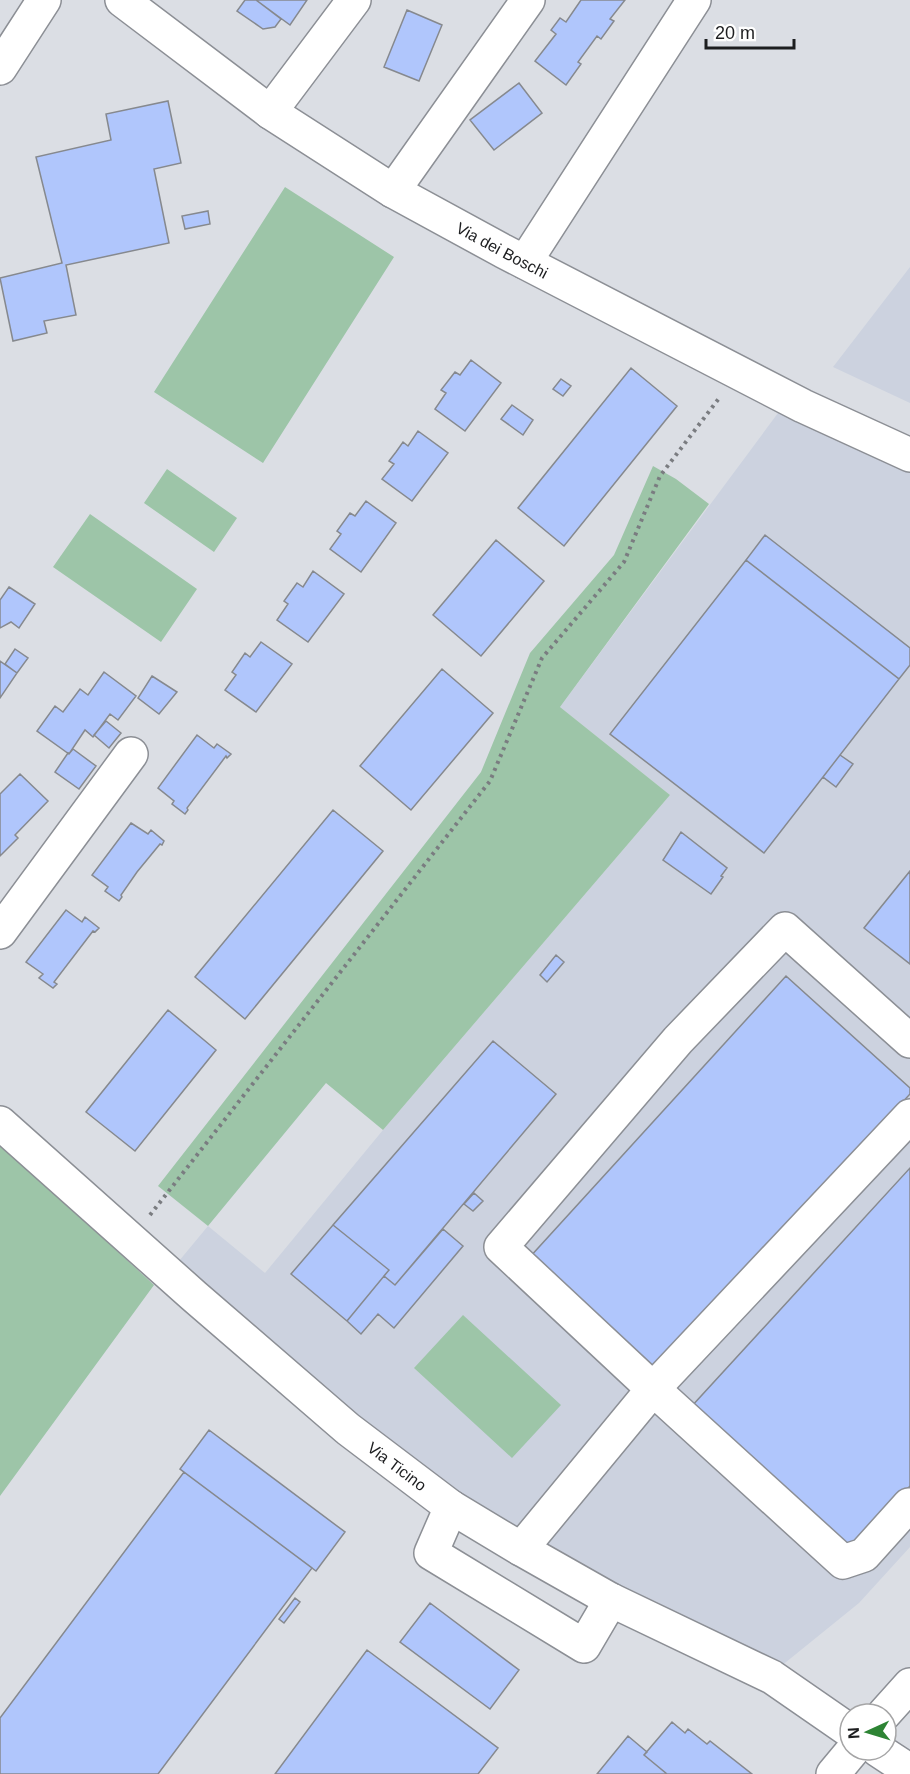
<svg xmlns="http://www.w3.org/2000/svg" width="910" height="1774" font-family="Arial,sans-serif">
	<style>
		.built { fill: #ccd2df }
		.green { fill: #9dc5a8 }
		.building { fill: #b0c6fc; stroke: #86898e; stroke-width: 1.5 }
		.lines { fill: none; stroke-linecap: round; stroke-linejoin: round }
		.minor-casing { stroke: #8c8f95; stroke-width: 36 }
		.path { stroke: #7a7c80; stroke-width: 4; stroke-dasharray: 3 4.5; stroke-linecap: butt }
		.minor { stroke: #fff; stroke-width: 33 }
		.labels { text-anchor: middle; stroke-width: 6; stroke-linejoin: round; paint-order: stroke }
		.street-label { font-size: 16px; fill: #1d1e20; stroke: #fff }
	</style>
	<rect width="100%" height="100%" fill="#dbdee4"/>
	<path class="built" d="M910 267V403L833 367Z
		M781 409 910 467V1547L859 1603 775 1671 622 1597 441 1482 357 1420 174 1267 208 1226 265 1273 383 1130 670 795 560 707Z"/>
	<path class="green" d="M285 187 394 257 263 463 154 392Z
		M653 466 676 479 709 504 560 707 670 795 383 1130 326 1083 208 1226 158 1186 481 772 530 653 614 555Z
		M167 469 237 518 214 552 144 503Z
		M90 514 197 589 161 642 53 567Z
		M0 1143 154 1285 0 1496Z
		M463 1315 561 1405 512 1458 414 1368Z"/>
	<path class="building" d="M245 0H256L281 19 275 27 263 29 237 11Z
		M256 0H307L290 25Z
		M581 0H625L610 19 614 21 601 39 597 36 578 62 581 64 566 85 535 61 556 34 551 30 560 18 566 22Z
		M407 10 442 25 419 81 384 67Z
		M519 83 542 113 494 150 470 120Z
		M168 101 181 163 154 169 169 243 66 265 76 315 44 321 47 333 13 341 0 278 62 263 36 157 111 140 106 114Z
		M208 211 210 224 185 229 182 216Z
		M471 360 501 383 465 431 435 409 446 393 441 390 455 372 460 375Z
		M631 368 677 406 564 546 518 508Z
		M561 379 571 386 563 396 553 389Z
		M512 405 533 420 523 435 501 419Z
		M418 431 448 453 412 501 382 479 394 464 389 461 396 452 403 442 408 446Z
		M366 501 396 523 361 572 330 549 341 534 337 531 350 513 355 516Z
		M765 535 910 648V665L899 679 746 560Z
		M496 540 544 581 481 656 433 615Z
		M746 560 899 679 764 853 610 734Z
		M313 571 344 594 308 642 277 620 288 604 284 601 297 583 303 587Z
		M9 587 35 604 19 628 11 622 0 628V600Z
		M261 642 292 664 256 712 225 690 236 675 232 672 245 653 250 657Z
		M15 649 28 658 17 673 5 664Z
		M0 661 17 673 0 698Z
		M442 669 493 713 411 810 360 766Z
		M104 672 136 696 118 720 110 714 93 737 85 730 69 754 37 731 55 706 63 712 80 689 88 695Z
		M152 676 177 692 159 714 138 698Z
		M106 721 121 733 109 748 94 735Z
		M197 735 214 748 217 744 231 754 227 758 226 756 187 808 188 810 185 814 172 804 174 801 158 788Z
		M73 749 96 766 79 789 55 772 68 753 69 754Z
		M840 755 853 764 836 787 823 777Z
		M20 774 48 801 15 835 18 838 0 856V794Z
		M333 810 383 851 245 1019 195 977Z
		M131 823 148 834 151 830 164 841 162 845 160 844 137 872 121 895 122 897 119 901 105 891 108 887 92 875Z
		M681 832 727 868 721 876 723 877 711 894 663 860Z
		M910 871V964L864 928Z
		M66 910 82 922 85 917 99 928 95 932 93 931 54 982 57 984 53 988 39 978 43 974 26 962Z
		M556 955 564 962 547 982 540 975Z
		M786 976 910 1088V1094L655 1373 529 1258Z
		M168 1010 216 1050 135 1151 86 1112Z
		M493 1041 556 1094 395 1285 384 1276 389 1270 333 1225Z
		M910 1168V1486L850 1552 691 1407Z
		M474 1193 483 1201 473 1211 464 1204Z
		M333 1225 389 1270 347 1321 291 1274Z
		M443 1229 463 1246 394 1328 378 1314 361 1334 347 1321 384 1276 395 1285Z
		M209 1430 345 1532 316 1571 180 1469Z
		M184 1472 312 1568 158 1774H0V1718Z
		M295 1598 300 1602 284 1623 279 1619Z
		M430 1603 519 1670 490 1709 400 1642Z
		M367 1650 498 1748 478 1774H275Z
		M672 1722 685 1733 688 1729 707 1744 710 1741 752 1774H667L644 1755Z
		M628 1736 647 1752 644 1755 667 1774H597Z"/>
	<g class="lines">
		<g class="minor-casing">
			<g id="minor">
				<path id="s1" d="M122 0 270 112 393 191 503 251 803 406 910 455"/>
				<path d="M0 68 44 0"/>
				<path d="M270 112 354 0"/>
				<path d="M393 191 528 0"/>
				<path d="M525 262 694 0"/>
				<path d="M0 932 131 754"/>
				<path d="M910 1041 785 929 678 1040 501 1247 653 1389 910 1116"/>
				<path id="s2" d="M0 1123 194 1296 348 1429 451 1507 521 1549 611 1600 772 1677 850 1731"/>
				<path d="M451 1507 431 1553 584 1646 611 1600"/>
				<path d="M521 1549 653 1389 843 1562 864 1555 909 1505"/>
				<path d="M884 1714 910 1685"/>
				<path d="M878 1750 910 1771"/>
				<path d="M833 1774 853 1750"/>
			</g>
		</g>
		<path class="path" d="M150 1215 490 781 542 658 624 562 660 476 720 397"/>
		<use href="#minor" class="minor"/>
	</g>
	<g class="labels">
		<g class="street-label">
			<text dy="6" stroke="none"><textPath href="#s1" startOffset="456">Via dei Boschi</textPath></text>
			<text dy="6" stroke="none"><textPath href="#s2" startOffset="525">Via Ticino</textPath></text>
		</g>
	</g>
	<g transform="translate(868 1732) rotate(266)"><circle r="28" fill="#ffffff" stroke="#a5a5a6" stroke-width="1.5"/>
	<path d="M0-4.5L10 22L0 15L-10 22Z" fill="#2d8434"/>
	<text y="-9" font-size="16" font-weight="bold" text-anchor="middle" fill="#1d1e20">N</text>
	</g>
	<path d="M706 39v9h88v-9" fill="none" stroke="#1d1e20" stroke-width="3"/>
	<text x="715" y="39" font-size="18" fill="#1d1e20" stroke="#ffffff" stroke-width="4.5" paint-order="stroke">20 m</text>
</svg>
